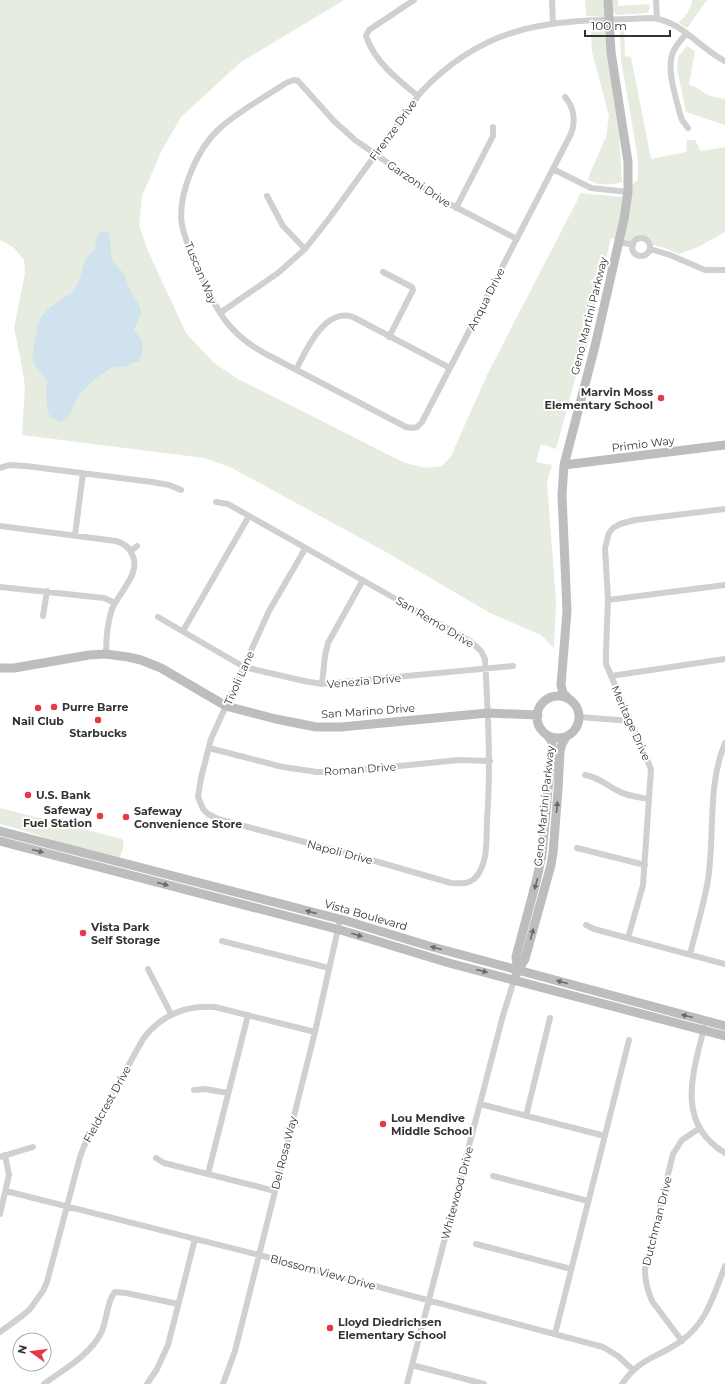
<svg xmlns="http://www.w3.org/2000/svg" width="725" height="1384" font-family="Montserrat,sans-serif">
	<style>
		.green { fill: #e6ecdf }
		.water { fill: #cfe2ee }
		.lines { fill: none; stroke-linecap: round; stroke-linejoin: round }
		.street { stroke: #d0d0d0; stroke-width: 6 }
		.secondary { stroke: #bdbdbd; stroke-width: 9 }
		.oneway { fill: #6a6a6a }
		.poi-dot { fill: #e63946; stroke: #fff; stroke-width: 1.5 }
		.labels { text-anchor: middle; stroke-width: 4; stroke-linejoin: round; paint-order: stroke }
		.street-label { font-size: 11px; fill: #333; stroke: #fff }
		.poi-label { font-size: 11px; font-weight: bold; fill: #333; stroke: #fff; text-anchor: start }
	</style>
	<rect width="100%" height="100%" fill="#fff"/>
	<path class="green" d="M0 0H344L241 62 181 117 161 152 142 196 139 225 148 251 186 333 214 363 238 379 405 463 427 468 442 466 451 456 487 375 581 193 621 197 638 179V162L636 147 621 60 620 28H624L625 56 631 57 651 159 686 152 687 140H695L701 151 725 147V232L698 247 679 254 665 248 653 245 645 237H638L633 243 611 238 594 311V318L582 367 576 376 556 449 541 444 536 462 552 465 547 482 556 602 554 648 541 635 490 613 386 552 230 467 204 458 22 435 25 386 20 356 14 328 25 273 24 260 13 247 0 240Z
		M585 0H604L605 17 586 16Z
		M611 0H618V6L649 4 650 8 647 13 617 15 611 9Z
		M692 0H707L687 28 678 22C685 19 692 7 692 0Z
		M605 31 606 42 619 135 622 182C610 185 599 186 588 180L590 173 606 137 609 116 592 52 591 32Z
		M687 46 695 51 689 85C696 86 700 90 706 94 712 97 718 98 725 99V125L686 112 677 69 678 57Z
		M0 808 122 839C126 846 122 850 120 857H117L61 843 19 829 0 824Z"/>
	<path class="water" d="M104 231 109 233 112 261 124 274 130 290 140 307 141 313 134 330 142 341 143 346 139 362H133L127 366 111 368 95 379 77 397 70 415 66 419 61 422 52 418 48 413 46 397 47 380 34 364 32 357 38 325 41 318 48 309 71 293 79 282 85 259 95 250 96 238 99 233Z"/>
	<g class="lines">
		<path class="street" d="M414 0 369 30 366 36C374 61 398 80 418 96
			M552 0 553 24
			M656 0 657 19
			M686 34C681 40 674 47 672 55 667 71 676 98 680 114L682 120 688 128
			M298 81 294 80 286 83C265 97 237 112 219 129 197 149 177 195 182 225 185 241 193 257 200 273 216 310 228 333 264 353L406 427 413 428 417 427
			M298 81 334 121 355 140 440 199 517 239
			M553 169 591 188 628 192
			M267 196 283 226 305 249
			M456 208 493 136V127
			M632 247a9 9 0 1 1 18 0a9 9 0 1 1-18 0Z
			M619 242 633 245
			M650 249 670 255 705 270H725
			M383 272 408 285 412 287 413 290 389 337
			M220 313 278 273 305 249 328 220 421 92C453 58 493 34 539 26 576 19 615 20 652 18 682 21 700 49 725 61
			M296 370C306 350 325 307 353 317L450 368
			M417 427 422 422 571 134C576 121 574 107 565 97
			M0 468 9 465 26 466 152 482 169 485 181 490
			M216 502 228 504C309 550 389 595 470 641L481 651 485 659C488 713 491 766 487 820 486 839 489 865 474 879 467 885 459 883 451 883L354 855 218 819 208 814 203 809 198 797 201 778 211 739 269 611 305 549
			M0 526 116 541C123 543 129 547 132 554 142 573 119 592 112 609 107 624 106 639 106 654
			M75 535 83 473
			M131 551 137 546
			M0 587 104 598 115 603
			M608 600 725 585
			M43 616 47 591
			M158 617 244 667 304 681 322 684 513 666
			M183 631 249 516
			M611 676 725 659
			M322 684 325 656 328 643 363 580
			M580 717 630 721
			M209 748 283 767 317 772H339L459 760 490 761
			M585 775C600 778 605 784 618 791 627 796 638 797 649 799
			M577 848 645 865
			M586 925 594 929 725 964
			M628 938 643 885 651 769 606 664V651L608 600 605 548 609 533 613 528 620 524 635 520 725 509
			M222 941 329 968
			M690 954C696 930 704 904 708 880 715 835 707 786 725 743
			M148 969 171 1014
			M704 1028C693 1073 675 1123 725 1153
			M194 1090 205 1089 228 1093
			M480 1104 605 1136
			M526 1116 550 1018
			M0 1157 33 1147
			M156 1158 164 1163 275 1191
			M208 1174 248 1015
			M493 1176 588 1201
			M6 1191 259 1255 603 1347 618 1356 633 1370
			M0 1214 9 1175 5 1155
			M476 1244 571 1269
			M0 1332 22 1316 30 1309 43 1291 47 1282 80 1157 84 1146 143 1039C161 1015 185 1005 215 1007L315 1032
			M555 1334 629 1040
			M682 1341 652 1301C647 1290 645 1281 645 1269L673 1154 682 1140 700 1128
			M412 1365 484 1384
			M44 1384C64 1369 89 1356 101 1333 107 1322 107 1300 115 1292L126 1293 178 1304
			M147 1384 157 1369 168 1345 195 1239
			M223 1384 235 1351 315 1032 340 920
			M407 1384 502 1019 514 980
			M622 1384C640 1357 658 1358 681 1341 707 1323 714 1294 725 1266"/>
		<path class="secondary" d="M564 465 725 445
			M0 668H14L89 655 106 654 128 657 141 660 161 668 226 706 276 719 316 727H341L488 713 538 715
			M537 717a21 21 0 1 1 42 0a21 21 0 1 1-42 0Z
			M568 698 563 693 561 685 567 611 562 495 564 465 595 346 624 219 628 192V162L611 52 608 0
			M0 831 347 921 429 946 725 1026
			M0 841 344 931 449 963 725 1036
			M518 970 516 957 536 882 542 855 552 745 551 740 548 736
			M516 975 518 970 525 959 551 865 553 853 558 790 560 751 562 744 566 737"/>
	</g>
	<defs><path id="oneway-solid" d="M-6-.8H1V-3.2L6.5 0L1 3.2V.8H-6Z"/></defs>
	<g class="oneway">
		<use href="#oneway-solid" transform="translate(557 807) rotate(-85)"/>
		<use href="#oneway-solid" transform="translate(38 851) rotate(15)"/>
		<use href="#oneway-solid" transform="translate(163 884) rotate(15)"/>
		<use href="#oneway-solid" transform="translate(536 884) rotate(105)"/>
		<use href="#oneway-solid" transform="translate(311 912) rotate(-165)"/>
		<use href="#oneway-solid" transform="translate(532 934) rotate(-75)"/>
		<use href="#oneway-solid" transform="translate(357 935) rotate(17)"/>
		<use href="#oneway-solid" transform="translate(436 948) rotate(-165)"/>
		<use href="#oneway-solid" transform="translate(482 971) rotate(15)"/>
		<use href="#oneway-solid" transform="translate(562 982) rotate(-165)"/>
		<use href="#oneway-solid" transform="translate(687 1016) rotate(-166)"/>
	</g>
	<g class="poi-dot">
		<circle cx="661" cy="398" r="4"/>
		<circle cx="54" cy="707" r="4"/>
		<circle cx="38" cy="708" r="4"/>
		<circle cx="98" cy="720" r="4"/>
		<circle cx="28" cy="795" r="4"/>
		<circle cx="100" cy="816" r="4"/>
		<circle cx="126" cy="817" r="4"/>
		<circle cx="83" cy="933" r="4"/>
		<circle cx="383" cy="1124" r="4"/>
		<circle cx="330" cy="1328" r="4"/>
	</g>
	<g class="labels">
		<g class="street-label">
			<text transform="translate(393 130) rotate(-54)" y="4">Firenze Drive</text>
			<text transform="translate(419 184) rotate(34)" y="4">Garzoni Drive</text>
			<text transform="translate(201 273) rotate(67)" y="4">Tuscan Way</text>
			<text transform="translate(486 299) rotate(-63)" y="4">Anqua Drive</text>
			<text transform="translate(589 316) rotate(-76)" y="4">Geno Martini Parkway</text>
			<text transform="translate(643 444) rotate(-7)" y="4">Primio Way</text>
			<text transform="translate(435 622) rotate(31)" y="4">San Remo Drive</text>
			<text transform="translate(239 678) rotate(-66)" y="4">Tivoli Lane</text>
			<text transform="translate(364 681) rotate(-5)" y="4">Venezia Drive</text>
			<text transform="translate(368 711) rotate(-4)" y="4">San Marino Drive</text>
			<text transform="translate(631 723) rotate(66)" y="4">Meritage Drive</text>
			<text transform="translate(360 769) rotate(-4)" y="4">Roman Drive</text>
			<text transform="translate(544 806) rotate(-84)" y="4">Geno Martini Parkway</text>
			<text transform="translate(340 852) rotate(15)" y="4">Napoli Drive</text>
			<text transform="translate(366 915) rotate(16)" y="4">Vista Boulevard</text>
			<text transform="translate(107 1104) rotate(-61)" y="4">Fieldcrest Drive</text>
			<text transform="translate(284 1153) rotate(-76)" y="4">Del Rosa Way</text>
			<text transform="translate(457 1193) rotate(-75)" y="4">Whitewood Drive</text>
			<text transform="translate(657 1221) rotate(-76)" y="4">Dutchman Drive</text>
			<text transform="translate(323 1272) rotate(15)" y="4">Blossom View Drive</text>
		</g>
		<g class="poi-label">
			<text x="653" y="396" text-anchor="end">Marvin Moss<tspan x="653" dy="13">Elementary School</tspan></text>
			<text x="62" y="711">Purre Barre</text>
			<text x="38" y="725" text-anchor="middle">Nail Club</text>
			<text x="98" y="737" text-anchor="middle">Starbucks</text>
			<text x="36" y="799">U.S. Bank</text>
			<text x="92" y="814" text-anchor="end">Safeway<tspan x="92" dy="13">Fuel Station</tspan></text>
			<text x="134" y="815">Safeway<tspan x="134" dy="13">Convenience Store</tspan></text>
			<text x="91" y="931">Vista Park<tspan x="91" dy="13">Self Storage</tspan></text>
			<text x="391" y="1122">Lou Mendive<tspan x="391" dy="13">Middle School</tspan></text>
			<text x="338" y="1326">Lloyd Diedrichsen<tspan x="338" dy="13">Elementary School</tspan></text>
		</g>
	</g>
	<g transform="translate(32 1352) rotate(284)"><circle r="19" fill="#ffffff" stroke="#adadad"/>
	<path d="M0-3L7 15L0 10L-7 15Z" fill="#e63946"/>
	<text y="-6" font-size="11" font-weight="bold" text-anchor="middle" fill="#333333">N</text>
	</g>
	<path d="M585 30v6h85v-6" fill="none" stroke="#333333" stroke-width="2"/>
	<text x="591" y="30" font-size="12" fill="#333333" stroke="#ffffff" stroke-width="3" paint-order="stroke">100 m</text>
</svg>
